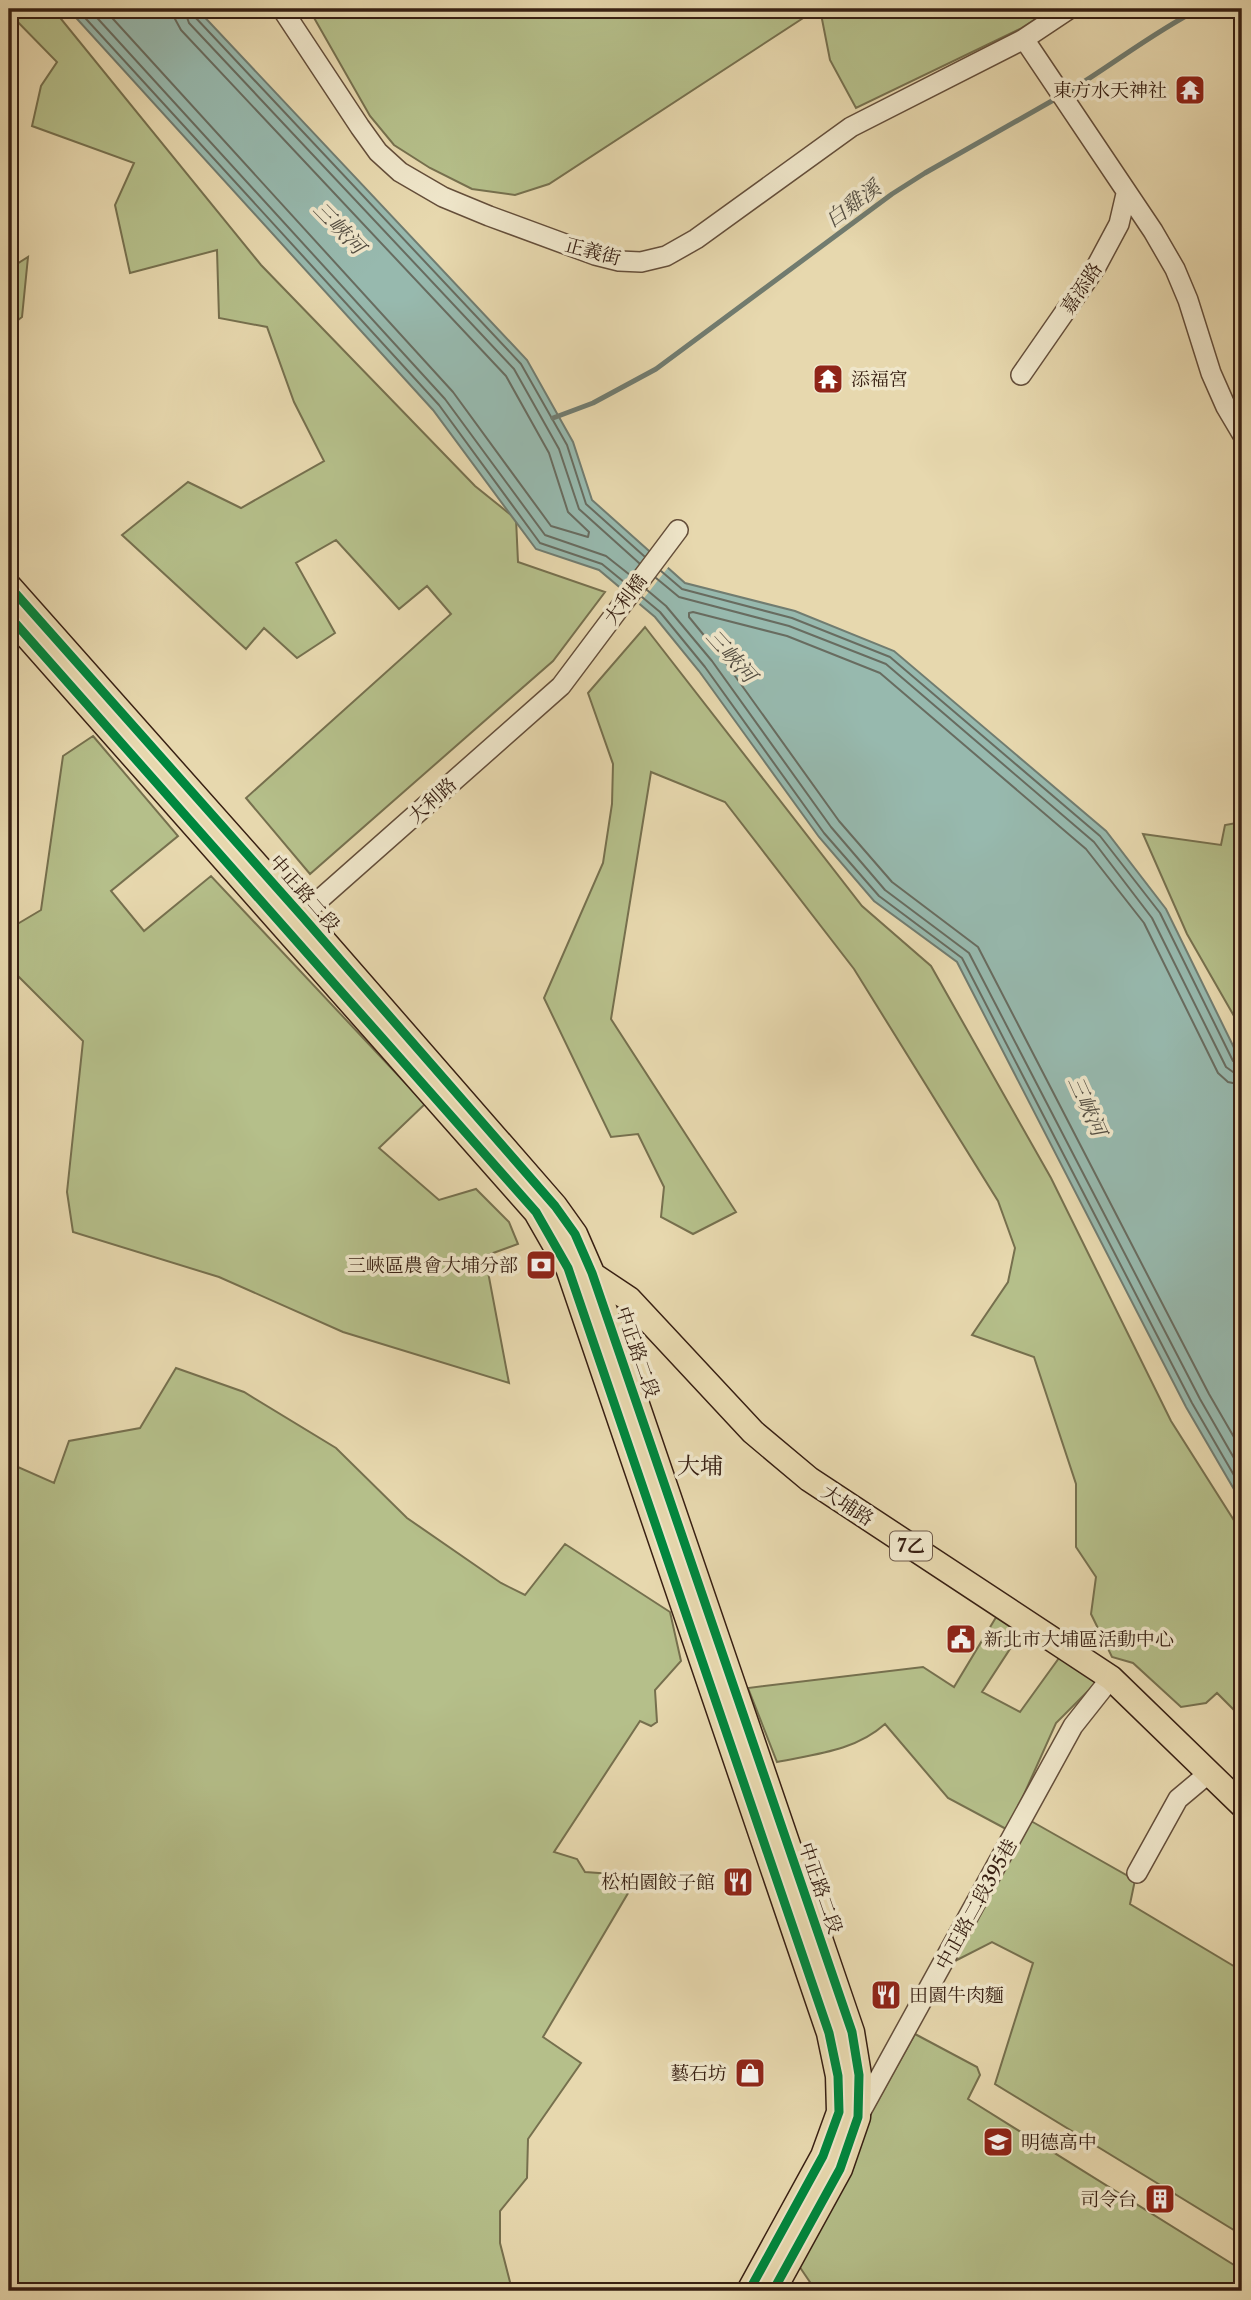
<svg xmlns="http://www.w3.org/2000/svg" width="1251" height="2300" font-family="'Libre Caslon Text','Noto Serif TC',serif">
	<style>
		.green { fill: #b5bf8a; stroke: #76704e; stroke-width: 2 }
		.water { fill: #97b9ae; stroke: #717c70; stroke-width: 2 }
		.pier { fill: #e7d8ae }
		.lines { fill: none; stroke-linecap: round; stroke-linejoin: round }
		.shore { stroke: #686c60; stroke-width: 2 }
		.stream { stroke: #717c70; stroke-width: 5 }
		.minor-casing { stroke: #644e3a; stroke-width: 22 }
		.major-casing { stroke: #382013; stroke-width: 27 }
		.minor { stroke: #efe6ca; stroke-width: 19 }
		.major { stroke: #e7d8ae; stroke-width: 24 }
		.cycleway-casing { stroke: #efe6ca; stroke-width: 13 }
		.cycleway { stroke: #00873e; stroke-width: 9 }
		.labels { text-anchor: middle; stroke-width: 7; stroke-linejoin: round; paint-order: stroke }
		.shield { fill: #efe6ca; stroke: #6f5b4a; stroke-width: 2 }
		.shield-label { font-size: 18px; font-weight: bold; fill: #382013 }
		.poi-label { font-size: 19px; fill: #382013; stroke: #efe6ca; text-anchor: end }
		.street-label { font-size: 19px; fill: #382013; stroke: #efe6ca }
		.water-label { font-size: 21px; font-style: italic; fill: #544e42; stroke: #efe6ca }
		.quarter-label { font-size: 23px; fill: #382013; stroke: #efe6ca }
	</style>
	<rect width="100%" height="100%" fill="#e7d8ae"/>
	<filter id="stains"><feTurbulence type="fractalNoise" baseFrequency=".00286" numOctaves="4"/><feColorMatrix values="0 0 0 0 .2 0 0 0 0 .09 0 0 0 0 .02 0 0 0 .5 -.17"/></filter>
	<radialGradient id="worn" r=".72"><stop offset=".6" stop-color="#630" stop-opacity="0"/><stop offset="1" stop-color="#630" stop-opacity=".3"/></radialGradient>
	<path class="green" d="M9 9H53L261 265 475 486 516 519 518 562 605 592 553 661 310 874 246 798 451 614 427 586 399 609 336 540 296 563 335 633 297 658 264 628 246 649 122 535 188 482 241 508 324 461 294 402 267 327 219 318 217 250 130 273 115 205 134 163 32 126 41 86 57 62 9 13Z
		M309 9H817L549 184 515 195 472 189 430 168 394 145 370 116Z
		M820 9H1051L1020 29 856 108 830 60Z
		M28 257 22 317 9 327V269Z
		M645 627 862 906 931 966 1051 1178 1171 1421 1242 1533V1718L1217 1693 1206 1703 1181 1707 1133 1663 1112 1657 1091 1614 1096 1577 1076 1547V1484L1034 1357 972 1335 1008 1282 1015 1248 998 1201 854 969 725 802 651 772 611 1019 736 1212 693 1234 661 1217 664 1187 638 1134 611 1137 544 998 603 863 612 804 613 764 588 693Z
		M93 736 178 836 111 891 144 931 211 876 425 1104 379 1148 439 1200 476 1189 509 1222 518 1244 485 1256 509 1383 343 1332 219 1277 73 1232 67 1192 83 1041 9 967V929L41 910 63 756Z
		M1242 822V1030L1187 934 1143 834 1221 845 1225 825Z
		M176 1368 244 1392 336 1448 407 1518 501 1583 525 1595 565 1544 670 1612 681 1661 655 1690 657 1722 651 1726 640 1721 554 1852 577 1859 585 1872 627 1875 634 1883 543 2037 581 2063 528 2139 527 2178 500 2211V2243L510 2282 507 2291H20L9 2268V1777L16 1749 9 1735V1468L18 1467 54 1483 69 1441 140 1428Z
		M998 1614 1021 1632 982 1692 1020 1712 1059 1658 1099 1680 1056 1723 1008 1830 948 1798 885 1724C855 1751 815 1754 777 1762L748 1688 923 1667 954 1687Z
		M1031 1821 1135 1880 1130 1904 1242 1971V2235L995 2084 1033 1963 992 1942 953 1962Z
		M915 2034 977 2067 980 2075 968 2099 1242 2270V2291H816L797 2263 867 2120Z"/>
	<path class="water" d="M68 9H197L527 360 573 442 592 500 685 583 795 611 894 651 1106 831 1166 909 1242 1064V1503L1186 1407 957 962 874 901 819 837 699 671 655 617 599 570 536 549 433 410Z"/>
	<path class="pier" d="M654 551 670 565 637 607 621 594Z"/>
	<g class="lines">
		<path class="shore" d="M77 9 439 405 540 543 602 564 624 582
			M89 9 445 399 545 535 606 556 630 575
			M104 9 453 392 551 526 588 537 589 532 568 512 549 453 506 376 181 30 175 19 173 9
			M184 9 189 23 514 369 559 449 579 509 639 563
			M193 9 195 17 521 364 567 445 586 504 644 556
			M661 571 682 589 792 618 890 657 1100 836 1160 913 1233 1061 1237 1064 1242 1065
			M656 578 679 597 789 626 886 664 1094 842 1152 918 1226 1067 1233 1072 1242 1074
			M647 590 666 606 712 661 831 827 885 890 969 953 1200 1399 1242 1472
			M642 597 660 612 705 667 824 833 879 896 962 958 1192 1403 1242 1489
			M1242 1085 1228 1082 1218 1073 1144 923 1086 849 880 673 787 636 693 612 689 613V617L720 655 839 821 892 882 978 947 1209 1394 1242 1451"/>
		<path class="stream" d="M1066 93C1111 66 1152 33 1199 9
			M553 418 593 403 656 369 892 194 925 173 1057 98"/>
		<g class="minor-casing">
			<path id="minor" d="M282 9 360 127 378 152 400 172 443 197 489 216 595 255 619 261 641 262 666 256 696 239 851 127 1024 39 1069 9
				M1024 39 1153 231 1175 269 1188 300 1211 373 1226 407 1242 434
				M1021 375 1096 267 1119 224 1126 194
				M293 923 561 686 678 530
				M1137 1873 1178 1799 1209 1773
				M859 2115 1073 1726 1111 1678"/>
		</g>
		<g class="major-casing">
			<path id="major" d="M9 586 302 916 555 1206 575 1234 592 1273 852 2032 859 2075 858 2117 840 2169 773 2291
				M9 616 536 1212 568 1268 829 2033 838 2076 839 2112 823 2156 749 2291
				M590 1273 629 1299 753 1432 809 1479 1111 1678 1242 1805"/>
		</g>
		<use href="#minor" class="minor"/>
		<use href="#major" class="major"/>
		<g class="cycleway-casing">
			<path id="cycleway" d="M9 586 302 916 555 1206 575 1234 592 1273 852 2032 859 2075 858 2117 840 2169 773 2291
				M9 616 536 1212 568 1268 829 2033 838 2076 839 2112 823 2156 749 2291"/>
		</g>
		<use href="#cycleway" class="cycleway"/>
	</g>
	<defs>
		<g id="temple-square" transform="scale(1.575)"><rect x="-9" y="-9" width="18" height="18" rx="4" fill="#8f2418" stroke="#efe6ca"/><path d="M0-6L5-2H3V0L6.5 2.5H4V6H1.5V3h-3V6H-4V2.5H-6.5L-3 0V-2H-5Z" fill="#fff"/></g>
		<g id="bank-square" transform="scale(1.575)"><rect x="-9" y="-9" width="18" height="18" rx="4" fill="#8f2418" stroke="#efe6ca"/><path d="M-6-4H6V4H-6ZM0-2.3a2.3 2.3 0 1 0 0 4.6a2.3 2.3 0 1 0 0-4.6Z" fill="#fff"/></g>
		<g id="civic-square" transform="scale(1.575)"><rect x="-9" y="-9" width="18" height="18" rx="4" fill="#8f2418" stroke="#efe6ca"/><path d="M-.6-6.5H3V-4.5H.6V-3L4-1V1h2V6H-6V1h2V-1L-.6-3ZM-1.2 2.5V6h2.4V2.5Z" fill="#fff"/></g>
		<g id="restaurant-square" transform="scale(1.575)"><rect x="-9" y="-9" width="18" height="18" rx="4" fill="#8f2418" stroke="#efe6ca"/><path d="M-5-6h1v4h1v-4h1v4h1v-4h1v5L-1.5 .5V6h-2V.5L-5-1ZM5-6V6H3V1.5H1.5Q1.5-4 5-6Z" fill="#fff"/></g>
		<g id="shop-square" transform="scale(1.575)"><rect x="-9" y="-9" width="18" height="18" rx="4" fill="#8f2418" stroke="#efe6ca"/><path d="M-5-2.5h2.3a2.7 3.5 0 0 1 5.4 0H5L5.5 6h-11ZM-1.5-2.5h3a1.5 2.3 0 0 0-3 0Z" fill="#fff"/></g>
		<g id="school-square" transform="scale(1.575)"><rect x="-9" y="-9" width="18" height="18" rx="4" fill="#8f2418" stroke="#efe6ca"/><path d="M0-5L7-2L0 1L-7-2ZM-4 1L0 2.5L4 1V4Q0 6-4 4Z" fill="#fff"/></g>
		<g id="building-square" transform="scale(1.575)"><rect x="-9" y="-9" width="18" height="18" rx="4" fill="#8f2418" stroke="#efe6ca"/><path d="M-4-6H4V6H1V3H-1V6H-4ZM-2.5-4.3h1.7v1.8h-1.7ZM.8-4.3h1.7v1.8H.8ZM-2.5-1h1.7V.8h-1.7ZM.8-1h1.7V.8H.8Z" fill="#fff"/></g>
	</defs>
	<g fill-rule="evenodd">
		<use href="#temple-square" x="1190" y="90"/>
		<use href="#temple-square" x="828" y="379"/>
		<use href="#bank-square" x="541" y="1265"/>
		<use href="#civic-square" x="961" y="1639"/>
		<use href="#restaurant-square" x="738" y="1882"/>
		<use href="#restaurant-square" x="886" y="1995"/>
		<use href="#shop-square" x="750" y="2073"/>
		<use href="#school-square" x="998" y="2142"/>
		<use href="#building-square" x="1160" y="2199"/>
	</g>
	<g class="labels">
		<rect class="shield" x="890" y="1531.5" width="42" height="29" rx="5"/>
		<g class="shield-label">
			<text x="911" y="1552">7乙</text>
		</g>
		<g class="poi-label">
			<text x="1167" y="97">東方水天神社</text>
			<text x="851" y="386" text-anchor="start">添福宮</text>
			<text x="518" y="1272">三峽區農會大埔分部</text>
			<text x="984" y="1646" text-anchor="start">新北市大埔區活動中心</text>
			<text x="715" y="1889">松柏園餃子館</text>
			<text x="909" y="2002" text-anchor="start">田園牛肉麵</text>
			<text x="727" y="2080">藝石坊</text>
			<text x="1021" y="2149" text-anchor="start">明德高中</text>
			<text x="1137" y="2206">司令台</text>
		</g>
		<g class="street-label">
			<text transform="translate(593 251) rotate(15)" y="7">正義街</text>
			<text transform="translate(1081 288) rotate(-56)" y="7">嘉添路</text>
			<text transform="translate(625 599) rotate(-53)" y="7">大利橋</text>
			<text transform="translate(432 800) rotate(-42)" y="7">大利路</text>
			<text transform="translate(305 893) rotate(49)" y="7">中正路二段</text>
			<text transform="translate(638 1352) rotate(71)" y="7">中正路二段</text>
			<text transform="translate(848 1505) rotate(33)" y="7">大埔路</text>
			<text transform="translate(821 1888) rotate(71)" y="7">中正路二段</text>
			<text transform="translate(976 1904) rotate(-61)" y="7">中正路二段395巷</text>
		</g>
		<g class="water-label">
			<text transform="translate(853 204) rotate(-36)" y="7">白雞溪</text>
			<text transform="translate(339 228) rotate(46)" y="7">三峽河</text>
			<text transform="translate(731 656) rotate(48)" y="7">三峽河</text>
			<text transform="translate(1087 1106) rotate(66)" y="7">三峽河</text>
		</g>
		<g class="quarter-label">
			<text x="700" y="1474">大埔</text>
		</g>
	</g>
	<rect width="1251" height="2300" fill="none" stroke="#e7d8ae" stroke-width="35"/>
	<rect x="10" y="10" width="1230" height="2279" fill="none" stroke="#382013" stroke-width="3.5"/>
	<rect x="18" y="18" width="1216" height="2265" fill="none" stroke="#382013" stroke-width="2"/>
	<rect width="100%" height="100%" filter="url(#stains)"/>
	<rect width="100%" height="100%" fill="url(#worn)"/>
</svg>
